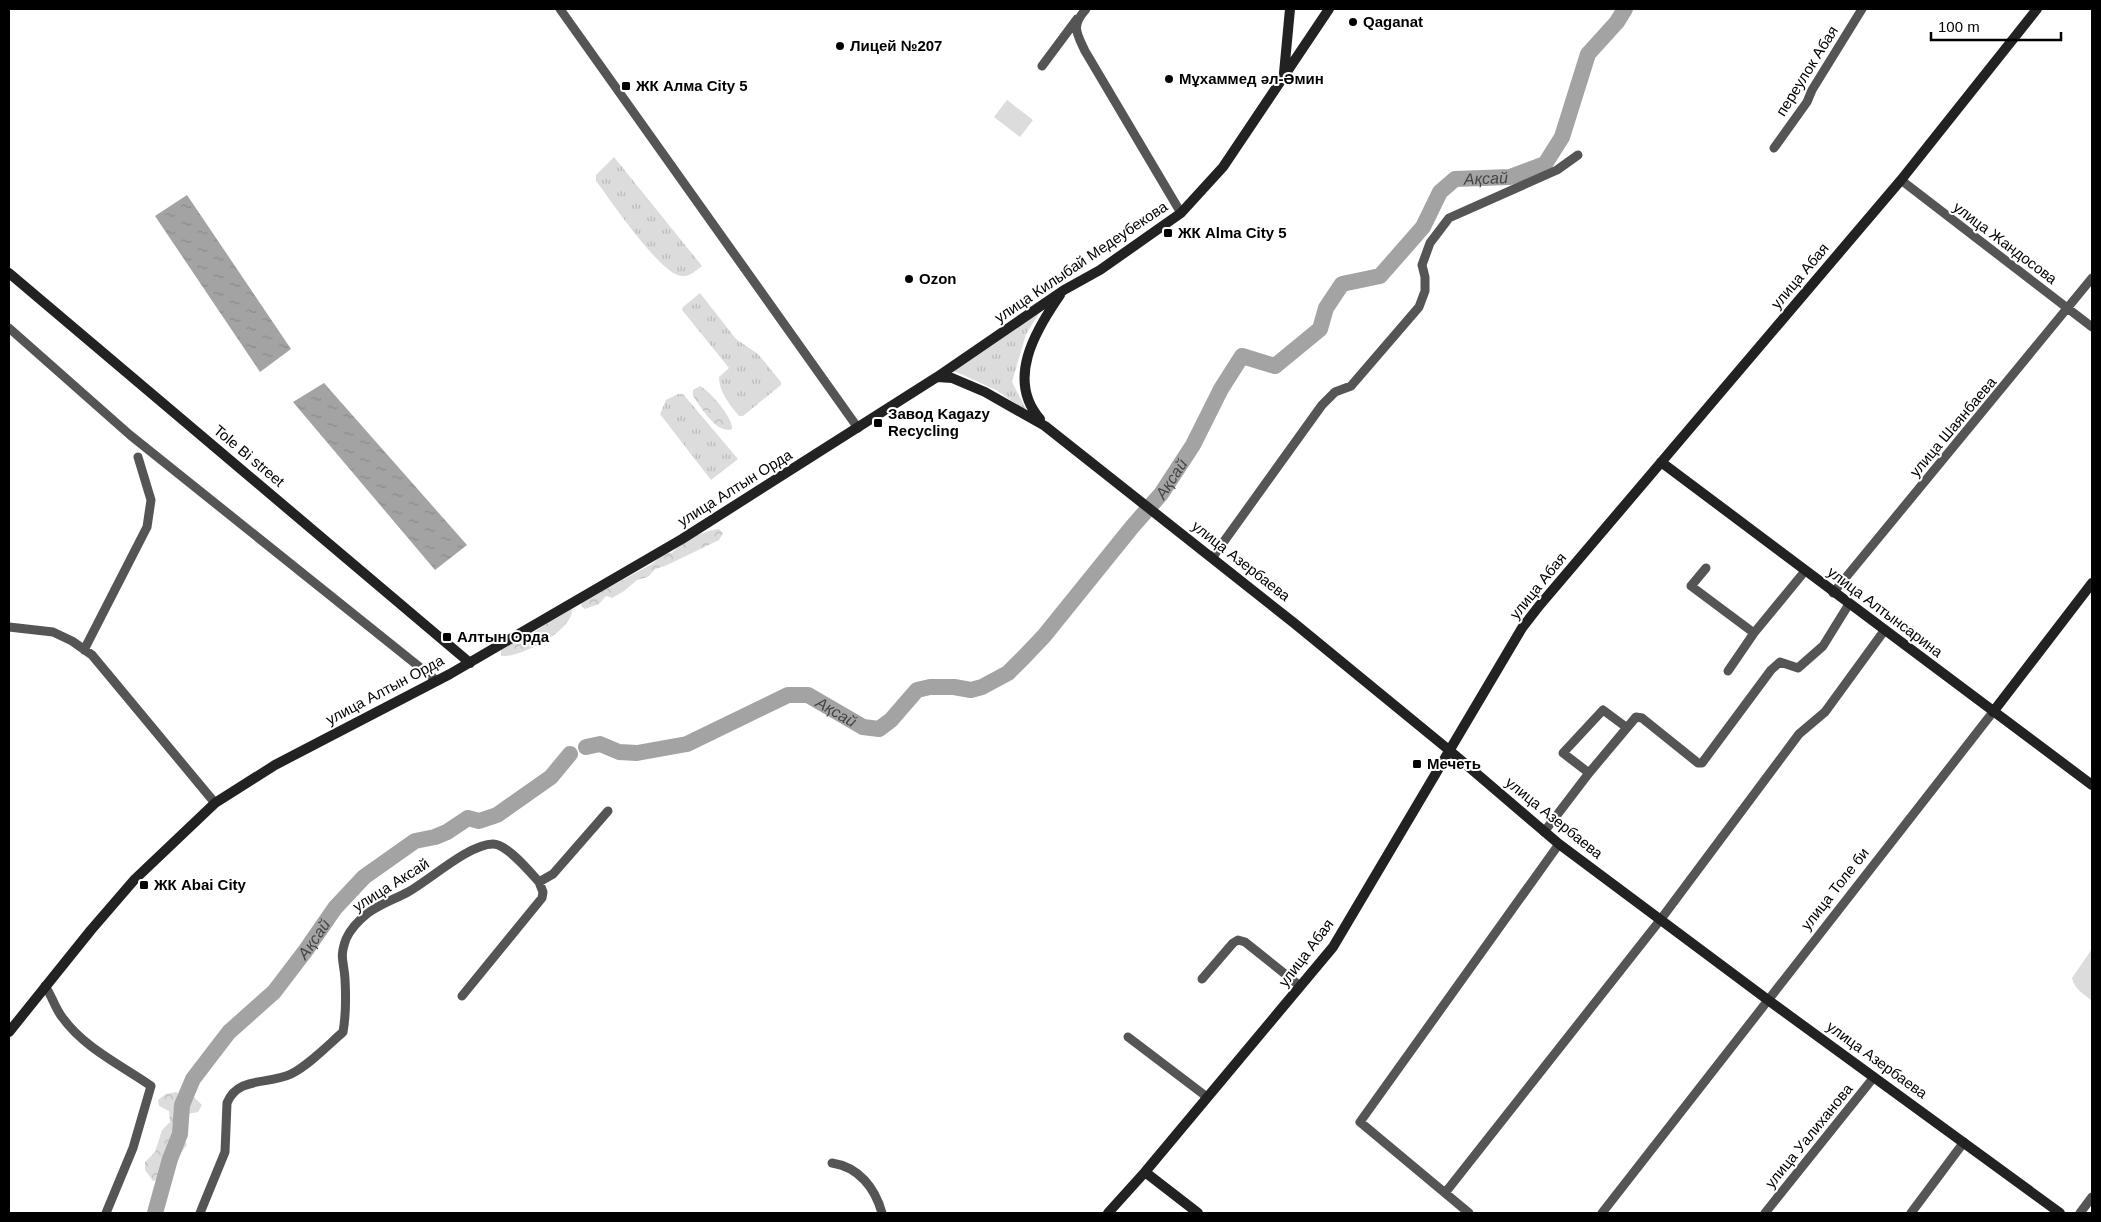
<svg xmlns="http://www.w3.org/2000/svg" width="2101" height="1222" font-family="Arial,sans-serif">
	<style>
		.grass { fill: url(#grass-tufts) }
		.forest { fill: url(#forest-crowns) }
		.garden { fill: #dcdcdc }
		.water { fill: url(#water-ripples) }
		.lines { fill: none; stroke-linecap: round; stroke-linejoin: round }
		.river { stroke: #a3a3a3; stroke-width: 16 }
		.street { stroke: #555; stroke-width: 9 }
		.secondary { stroke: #222; stroke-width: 10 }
		.poi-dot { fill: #000; stroke: #fff; stroke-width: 2 }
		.labels { text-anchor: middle; stroke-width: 4; stroke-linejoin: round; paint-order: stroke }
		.poi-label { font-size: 15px; font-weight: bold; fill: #000; stroke: #fff; text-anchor: start }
		.street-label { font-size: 15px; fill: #000; stroke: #fff }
		.water-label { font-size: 16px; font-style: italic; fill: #444; stroke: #fff }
	</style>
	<defs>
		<pattern id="grass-tufts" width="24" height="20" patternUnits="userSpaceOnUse" patternTransform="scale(1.25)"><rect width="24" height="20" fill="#dcdcdc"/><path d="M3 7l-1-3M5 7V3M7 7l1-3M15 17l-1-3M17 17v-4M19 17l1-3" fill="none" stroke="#bbb"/></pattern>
		<pattern id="forest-crowns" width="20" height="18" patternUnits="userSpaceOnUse" patternTransform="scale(1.25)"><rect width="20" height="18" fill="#dcdcdc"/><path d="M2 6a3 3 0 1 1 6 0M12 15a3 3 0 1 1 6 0" fill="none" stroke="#bbb"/></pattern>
		<pattern id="water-ripples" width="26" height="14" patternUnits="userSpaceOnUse" patternTransform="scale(1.25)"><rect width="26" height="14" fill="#a3a3a3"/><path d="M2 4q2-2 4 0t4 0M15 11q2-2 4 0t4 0" fill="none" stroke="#8b8b8b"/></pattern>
	</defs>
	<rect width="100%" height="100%" fill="#fff"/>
	<path class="grass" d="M614 157 702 266C696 270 690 277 682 276 661 276 610 199 596 181V175Z
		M700 293 736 339 758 354 781 382V385L743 416H739C730 405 719 392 719 377L729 368 682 310 683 307Z
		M1042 309 1026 334 1012 382 1027 411 996 390 954 371Z
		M678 394H683L738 459 711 480 660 414 666 400Z"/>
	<path class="forest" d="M700 386C710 391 734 419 732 429 717 435 701 407 693 396V390Z
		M719 529 723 533 719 540 665 566 655 569 648 577 637 580 624 591 612 598 606 596 599 604 585 609 581 606 582 602 652 564 665 553H672C683 541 702 531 719 529Z
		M572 609C574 630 520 658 501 656V649L514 641H522L547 623Z
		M176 1092 183 1096H193L202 1105 198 1112 187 1114 182 1135 187 1145 175 1160 173 1175 166 1181 159 1179 153 1181 145 1170V1162L155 1152 162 1130 170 1122 169 1111 159 1106 158 1100 166 1094Z"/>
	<path class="garden" d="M1007 100 1033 120 1020 137 994 117Z
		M2092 949V1001C2084 994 2074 989 2072 978Z"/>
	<path class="water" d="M187 195 291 349 260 372 155 216Z
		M324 383 467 545 435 570 293 402Z"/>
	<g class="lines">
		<g class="river">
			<path id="s1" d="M586 747 600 744 619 752 637 753 687 744 788 695H808L863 727 879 729 891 720 917 690 930 687H954L971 690 982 687 1008 673 1024 657 1044 636 1132 527 1161 494 1193 445 1221 389 1242 356 1275 366 1320 329 1326 308 1342 284 1380 276 1423 227 1440 192 1455 179 1510 177 1545 164 1562 137 1588 54 1617 22 1625 9"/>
			<path id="s2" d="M155 1213 170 1159 180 1134 182 1105 193 1079 229 1032 274 992 306 950 335 908 364 877 415 841 435 837 447 832 468 818 479 821 497 815 551 777 570 754"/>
		</g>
		<path class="street" d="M560 9 858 428
			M1086 9C1071 26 1076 32 1085 51L1181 213
			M1042 66 1077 19
			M1774 148 1807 102 1812 90 1862 9
			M1901 180 2092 327
			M9 328 130 435 437 681
			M1212 558 1322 405 1335 392 1351 386 1419 307 1425 291V277L1422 265 1430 243 1449 218 1557 170 1578 155
			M1706 568 1691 586 1754 633 1728 671
			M1833 593 2092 278
			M9 627 53 632 72 641 92 655 215 803
			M1754 633 1805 571
			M84 650 147 527 151 500 138 457
			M1626 727 1603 710 1563 753 1589 773 1636 717 1642 718 1698 763H1702L1771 670 1780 662 1798 668 1823 646 1849 604
			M1544 832 1589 773
			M1202 979 1233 943 1238 940 1245 942 1300 986
			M45 986C52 996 55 1008 62 1017 84 1048 121 1065 151 1086L133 1148 106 1213
			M462 996 542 898 543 892 539 882
			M1128 1037 1207 1097
			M832 1163C859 1167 875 1188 882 1213
			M1445 1193 1661 919 1799 734 1825 712 1884 631
			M200 1213 225 1152 227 1103C238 1076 268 1085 291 1074 309 1065 327 1046 343 1032 346 1015 346 997 345 979 344 961 339 958 346 939 351 928 359 920 368 913 380 904 395 899 408 892 430 880 469 844 493 844 507 844 530 872 539 882L553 874 608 811
			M1469 1213 1360 1122 1559 844
			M1602 1213 1993 712
			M1765 1213 1874 1077
			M1911 1213 1964 1142
			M2080 1213 2092 1197"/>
		<path class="secondary" d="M1284 73 1290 9
			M9 273 470 663
			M937 377 952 378 985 392 1045 426 1294 623 1449 750 1559 844 1768 1000 2060 1213
			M1040 419C1006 380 1035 331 1060 295
			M1661 462 2092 785
			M1993 712 2092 583
			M9 1032 91 930 135 879 215 803 275 765 450 674 682 539 937 377 1064 290 1100 270 1181 213 1223 167 1329 9
			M1145 1172 1198 1213
			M1108 1213 1145 1172 1333 947 1522 628 1539 606 1901 180 2037 9"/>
	</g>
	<g class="poi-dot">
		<circle cx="1353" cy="22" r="5"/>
		<circle cx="840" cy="46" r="5"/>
		<circle cx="1169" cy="79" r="5"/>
		<rect x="621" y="81" width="10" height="10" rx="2.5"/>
		<rect x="1163" y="228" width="10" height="10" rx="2.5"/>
		<circle cx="909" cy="279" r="5"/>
		<rect x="873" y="418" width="10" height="10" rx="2.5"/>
		<rect x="442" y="632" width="10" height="10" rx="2.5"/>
		<rect x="1412" y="759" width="10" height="10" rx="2.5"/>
		<rect x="139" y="880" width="10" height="10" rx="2.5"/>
	</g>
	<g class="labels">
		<g class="poi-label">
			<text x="1363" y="27">Qaganat</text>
			<text x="850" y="51">Лицей №207</text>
			<text x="1179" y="84">Мұхаммед әл-Әмин</text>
			<text x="636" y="91">ЖК Алма City 5</text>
			<text x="1178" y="238">ЖК Alma City 5</text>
			<text x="919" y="284">Ozon</text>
			<text x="888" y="419">Завод Kagazy<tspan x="888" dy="17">Recycling</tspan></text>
			<text x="457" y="642">Алтын Орда</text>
			<text x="1427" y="769">Мечеть</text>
			<text x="154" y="890">ЖК Abai City</text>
		</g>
		<g class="street-label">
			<text transform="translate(1807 71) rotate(-58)" y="5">переулок Абая</text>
			<text transform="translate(2005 243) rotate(37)" y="5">улица Жандосова</text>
			<text transform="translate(1081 262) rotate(-34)" y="5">улица Килыбай Медеубекова</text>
			<text transform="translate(1800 276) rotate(-50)" y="5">улица Абая</text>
			<text transform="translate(1953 427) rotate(-50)" y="5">улица Шаянбаева</text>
			<text transform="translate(249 456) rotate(40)" y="5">Tole Bi street</text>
			<text transform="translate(735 488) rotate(-32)" y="5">улица Алтын Орда</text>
			<text transform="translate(1241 561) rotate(38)" y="5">улица Азербаева</text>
			<text transform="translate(1538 586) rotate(-51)" y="5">улица Абая</text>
			<text transform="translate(1885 612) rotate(37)" y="5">улица Алтынсарина</text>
			<text transform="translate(385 690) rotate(-28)" y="5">улица Алтын Орда</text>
			<text transform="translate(1554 818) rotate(39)" y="5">улица Азербаева</text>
			<text transform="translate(391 885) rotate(-32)" y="5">улица Аксай</text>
			<text transform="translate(1835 889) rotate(-52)" y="5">улица Толе би</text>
			<text transform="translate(1306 953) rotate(-53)" y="5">улица Абая</text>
			<text transform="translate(1877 1060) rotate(36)" y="5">улица Азербаева</text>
			<text transform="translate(1809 1136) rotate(-51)" y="5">улица Уалиханова</text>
		</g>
		<g class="water-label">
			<text dy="6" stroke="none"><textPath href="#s1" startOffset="1199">Ақсай</textPath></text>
			<text dy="6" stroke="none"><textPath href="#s1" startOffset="720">Ақсай</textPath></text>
			<text dy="6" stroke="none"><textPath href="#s1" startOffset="269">Ақсай</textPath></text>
			<text dy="6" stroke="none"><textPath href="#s2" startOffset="326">Ақсай</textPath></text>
		</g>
	</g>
	<rect width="2101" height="1222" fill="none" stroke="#000000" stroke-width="20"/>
	<path d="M1931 32v8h130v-8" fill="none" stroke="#000000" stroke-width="2.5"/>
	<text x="1938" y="32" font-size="15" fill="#000000" stroke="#ffffff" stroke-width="4" paint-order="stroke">100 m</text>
</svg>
